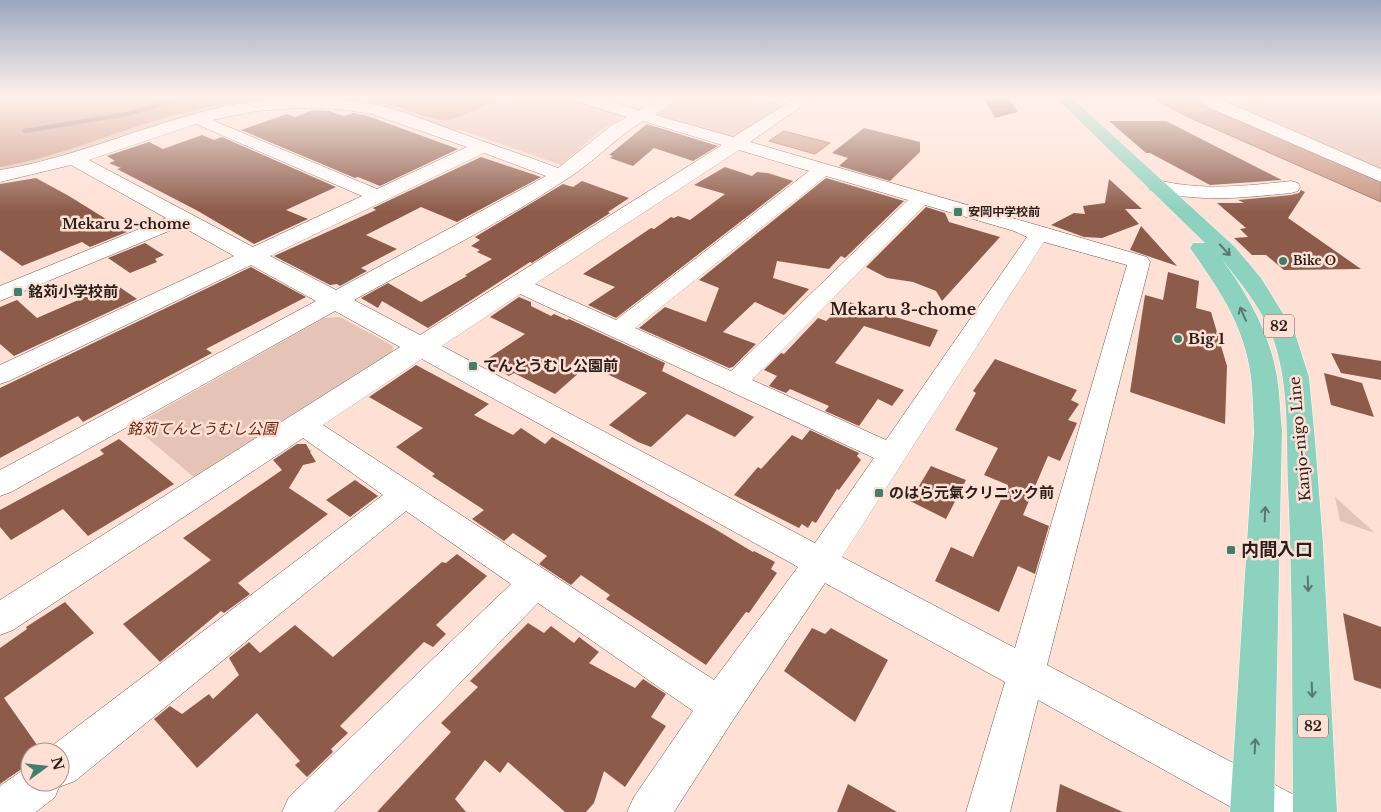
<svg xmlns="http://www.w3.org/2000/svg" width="1381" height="812" font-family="'Libre Baskerville','Noto Sans JP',serif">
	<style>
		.green { fill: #e6c3b7 }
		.forest { fill: #cc9684 }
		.water { fill: #c89380; stroke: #987061 }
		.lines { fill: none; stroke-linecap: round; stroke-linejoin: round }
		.stream { stroke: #987061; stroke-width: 4.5 }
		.building { fill: #8d5b4a }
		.minor-casing { stroke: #71574e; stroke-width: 1 }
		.major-casing { stroke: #fff; stroke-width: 1 }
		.minor { fill: #fff; fill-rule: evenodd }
		.major { fill: #8cd2bf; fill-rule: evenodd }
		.oneway { stroke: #5a786c }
		.poi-dot { fill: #407f6c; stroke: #ffe0d5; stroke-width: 2 }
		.labels { text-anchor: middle; stroke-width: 5; stroke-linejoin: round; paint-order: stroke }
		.far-poi-label { font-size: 12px; font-weight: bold; fill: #291e1a; stroke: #ffe0d5; text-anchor: start }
		.far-neighbourhood-label { font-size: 14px; font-weight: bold; fill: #291e1a; stroke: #ffe0d5 }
		.shield { fill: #ffe0d5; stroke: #695852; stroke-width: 1 }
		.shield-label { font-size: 14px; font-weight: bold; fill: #291e1a }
		.poi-label { font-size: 15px; font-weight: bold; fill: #291e1a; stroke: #ffe0d5; text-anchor: start }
		.park-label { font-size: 15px; font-style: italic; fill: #68270d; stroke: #ffe0d5 }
		.street-label { font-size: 15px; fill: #291e1a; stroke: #ffe0d5 }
		.neighbourhood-label { font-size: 16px; font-weight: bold; fill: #291e1a; stroke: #ffe0d5 }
		.near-poi-label { font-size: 18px; font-weight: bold; fill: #291e1a; stroke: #ffe0d5; text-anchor: start }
	</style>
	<rect width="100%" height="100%" fill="#ffe0d5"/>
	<path class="green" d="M0 97H567L623 114 624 116 599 132 561 165 458 129 452 132 390 110 264 104 80 155 0 172Z
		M688 97H755L788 106 740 137 729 138 663 119 659 113Z
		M1208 97H1381V172Z
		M340 317 393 346 392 353 195 478 133 426 324 318Z
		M1335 497 1375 533 1340 521Z"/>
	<path class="forest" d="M0 97H272C226 101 178 113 135 127 90 142 47 159 0 167Z
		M367 97H503C491 103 453 122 441 120 417 116 392 102 367 97Z"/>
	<path class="water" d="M1152 97H1193L1245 122 1381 181V202L1186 116Z
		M784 131 830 143 815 154 769 141Z"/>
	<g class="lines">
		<path class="stream" d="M25 131 127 114 187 97"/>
	</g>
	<path class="building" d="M983 97H1008L1018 112 995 118Z
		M313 110 329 111 344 116 353 113 365 115 458 149 380 186 358 177 355 178 241 130 287 114 295 117Z
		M1109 121H1166L1282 180 1210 185 1150 153H1146Z
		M647 124 718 146 693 161 654 148 633 166 610 158 613 156 609 155Z
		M864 128 920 142V152L890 181 839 166 848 158 832 153Z
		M202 135 214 140 222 137 336 187 286 210 308 219 254 244 198 211 117 169 121 168 109 163 115 161 107 156 149 142 163 149Z
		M481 157 541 177 457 222 421 207 366 235 397 249 361 268 367 271 340 286 337 284 330 285 274 256 376 210 373 208Z
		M725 167 752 176 757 172 768 173 793 181 616 318 588 305 615 287 583 274 651 228 654 229 671 217 674 218 678 216 690 220 725 194 694 185Z
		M36 178 69 196 127 232 90 247 82 242 22 266 0 250V184Z
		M826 178 904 201 845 258 841 256 829 269 777 261 773 278 809 289 784 315 755 302 723 332 756 344 733 367 729 368 639 328 665 307 706 322 719 288 699 280Z
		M1109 179 1142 209H1125L1139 224 1102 238 1084 237 1051 225 1074 213 1085 214 1083 206 1105 203Z
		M582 181 629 198 608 212 610 213 532 263 530 262 428 328 382 301 378 308 361 298 388 283 421 302 467 276 465 275 492 259 477 252 480 250 471 246 480 240 475 237 563 184 573 187Z
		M1301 190 1305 192 1288 218 1361 269 1284 270 1266 255H1252L1234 238 1248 237 1240 229 1246 228 1217 203H1244L1238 200 1291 195 1299 193Z
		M926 207 945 213 949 222 1000 237 942 301 936 291 913 282 887 278 866 267Z
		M1141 226 1177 266 1130 250Z
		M145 243 164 255 155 259 157 262 130 273 108 258Z
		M251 267 306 297 206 349 212 353 83 422 78 416 0 458V388Z
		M1168 272 1199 281 1196 308 1211 312 1227 366 1225 424 1130 392 1145 295 1163 300Z
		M115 284 137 299 14 356 0 344V307L17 300 37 318Z
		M519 297 531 302V306L551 316 554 314 567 320 569 319 665 363 662 371 754 417 735 437 687 414 651 447 638 442 609 425 647 393 588 365 555 394 514 373 509 376 484 361 525 334 490 317Z
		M847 301 891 318 892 316 938 330 930 347 864 326 835 363 904 390 892 406 878 399 859 426 825 411 829 406 790 389 786 393 769 386 777 376 764 370 781 353 784 354 818 318 826 321Z
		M1331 353 1381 361V380L1341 373Z
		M995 359 1077 390 1071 400 1079 404 1068 420 1077 423 1060 461 1048 456 1023 515 1049 526 1035 574 1018 566 999 612 935 581 951 547 973 557 1008 485 984 475 998 448 955 430 976 393 973 391Z
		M416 365 489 404 474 415 513 435 521 428 545 444 552 437 715 529 753 552 754 551 775 562 771 569 777 573 749 613 746 612 706 665 606 599 610 595 581 575 571 585 539 564 547 556 513 533 504 541 472 519 484 510 432 476 435 474 396 447 423 428 369 397Z
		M1324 373 1362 383 1374 417 1331 405Z
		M810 430 859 453 857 456 861 460 839 490 837 489 816 523 812 521 808 528 802 524 799 528 734 495 758 467 761 469 792 435 802 440Z
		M119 439 174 484 88 536 63 509 11 540 0 527V510L104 454 100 450Z
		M297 444H306L310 451 312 449 310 452 316 462 303 465 289 488 328 514 238 583 250 594 224 613 221 611 160 662 123 624 211 560 183 538 282 470 273 460Z
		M931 466 966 480 946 519 910 501Z
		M355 480 378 496 350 517 326 500Z
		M457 554 487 576 436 625 446 634 433 647 424 642 340 726 348 733 331 749 333 752 307 777 295 765 300 761 257 713 197 768 154 719 170 706 182 714 209 694 213 699 239 675 229 658 249 642 260 653 295 625 333 657 442 562 446 563Z
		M65 602 94 633 4 698 42 752H30V763L0 784V648L27 629 26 627Z
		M1343 613 1381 627V689L1354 680Z
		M528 623 544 633 551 626 574 643 579 637 599 652 589 663 635 688 643 679 666 694 651 717 666 726 625 787 604 771 594 803 586 812H565L508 762 500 773 485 760 455 799 466 812H377L451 732 441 723 478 687 470 681Z
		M812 628 825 634 831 628 888 660 855 722 784 671Z
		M848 784 897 812H837Z
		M1060 784 1123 812H1056Z"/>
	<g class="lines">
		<g class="minor-casing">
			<path id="minor" d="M570 97H595L639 110 662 97H681L655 115 733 137 797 97H815L750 142 1147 257 1150 262 1047 665 1298 797 1305 812H1240L1038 700 1010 812H966L1005 682 825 583 733 720 674 812H627L634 797 693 711 538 603 334 812H282L289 797 511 584 406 511 75 781 59 787 55 797 36 812H0V786L30 765V782H60V752L45 751 383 495 303 438 13 630 0 635V600L400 347 335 311 11 492 0 496V470L316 301 251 265 9 381 0 384V365L234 256 181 226 0 301V286L166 218 71 165 0 182V170C74 158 142 126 214 109 265 97 321 94 372 104 401 110 428 121 455 131 489 144 524 155 558 168L612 125 627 117 572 100ZM299 108 341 109 372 114 467 147 377 189 212 120 257 111ZM643 121 722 145 420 335 354 300C425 261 500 223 567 179 594 162 615 138 643 121ZM196 124 362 196 253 247 89 160ZM739 150 809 171 616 320 535 284ZM484 153 546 176 336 290 270 256ZM826 176 908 200 731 371 635 328ZM925 205 1014 231 1027 237 886 440 752 380ZM1044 242 1127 265 1015 648 842 557ZM520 294 874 458 815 543 442 346ZM422 359 798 567 714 680 323 425Z
				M1197 97H1215L1381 169V182L1210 108Z
				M1157 180C1202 191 1245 186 1291 181L1298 183 1300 187 1298 191 1291 193C1239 198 1202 203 1150 190L1148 186 1150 182Z"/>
		</g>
		<g class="major-casing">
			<path id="major" d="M1055 97H1071L1235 247 1261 278 1295 333 1309 377 1315 440 1323 543 1337 812H1293C1292 704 1293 595 1288 487 1286 437 1290 381 1271 333 1260 306 1239 281 1221 258 1247 293 1270 333 1277 377 1280 395 1280 413 1282 431L1274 812H1230L1254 431C1253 413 1253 395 1251 377 1244 324 1219 290 1190 248L1193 243H1205Z"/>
		</g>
		<use href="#minor" class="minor"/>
		<use href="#major" class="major"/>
	</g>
	<defs><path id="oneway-shaft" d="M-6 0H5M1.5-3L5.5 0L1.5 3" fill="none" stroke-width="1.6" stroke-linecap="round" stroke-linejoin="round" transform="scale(1.25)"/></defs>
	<g class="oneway">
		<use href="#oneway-shaft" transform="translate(1225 250) rotate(47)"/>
		<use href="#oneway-shaft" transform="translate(1243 314) rotate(-114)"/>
		<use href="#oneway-shaft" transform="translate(1265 514) rotate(-88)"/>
		<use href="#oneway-shaft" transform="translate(1308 584) rotate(88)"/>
		<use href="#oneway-shaft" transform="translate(1312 690) rotate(88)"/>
		<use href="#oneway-shaft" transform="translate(1255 746) rotate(-87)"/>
	</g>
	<linearGradient id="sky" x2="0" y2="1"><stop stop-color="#9ba7be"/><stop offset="0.46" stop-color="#fff1ec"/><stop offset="1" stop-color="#fff1ec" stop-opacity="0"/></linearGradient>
	<rect width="1381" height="211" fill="url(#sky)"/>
	<g class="poi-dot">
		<rect x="953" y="207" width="10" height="10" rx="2.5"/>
		<circle cx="1283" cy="261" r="5"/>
		<rect x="13" y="287" width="10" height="10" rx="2.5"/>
		<circle cx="1178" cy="339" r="5"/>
		<rect x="468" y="361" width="10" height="10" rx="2.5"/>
		<rect x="874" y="488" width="10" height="10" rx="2.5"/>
		<rect x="1226" y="545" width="10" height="10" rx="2.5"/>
	</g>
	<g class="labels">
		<g class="far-poi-label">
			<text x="968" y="216">安岡中学校前</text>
			<text x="1293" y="265">Bike O</text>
		</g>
		<g class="far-neighbourhood-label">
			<text x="126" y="229">Mekaru 2-chome</text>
		</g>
		<g class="shield">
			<rect x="1264" y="314.5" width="30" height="23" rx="4"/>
			<rect x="1298" y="714.5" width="30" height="23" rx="4"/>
		</g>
		<g class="shield-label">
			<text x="1279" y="331">82</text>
			<text x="1313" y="731">82</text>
		</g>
		<g class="poi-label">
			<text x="28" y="297">銘苅小学校前</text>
			<text x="1188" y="344">Big 1</text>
			<text x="483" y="371">てんとうむし公園前</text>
			<text x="889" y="498">のはら元氣クリニック前</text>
		</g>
		<g class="park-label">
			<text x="202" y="434">銘苅てんとうむし公園</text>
		</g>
		<g class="street-label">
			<text transform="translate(1300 439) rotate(-95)" y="5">Kanjo-nigo Line</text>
		</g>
		<g class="neighbourhood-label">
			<text x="903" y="315">Mekaru 3-chome</text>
		</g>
		<g class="near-poi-label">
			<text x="1241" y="556">内間入口</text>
		</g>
	</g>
	<g transform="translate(45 767) rotate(75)"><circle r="24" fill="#ffe0d5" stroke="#a9928a"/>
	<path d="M0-4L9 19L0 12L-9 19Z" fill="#407f6c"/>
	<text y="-8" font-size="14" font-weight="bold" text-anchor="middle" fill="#291e1a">N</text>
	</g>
</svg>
